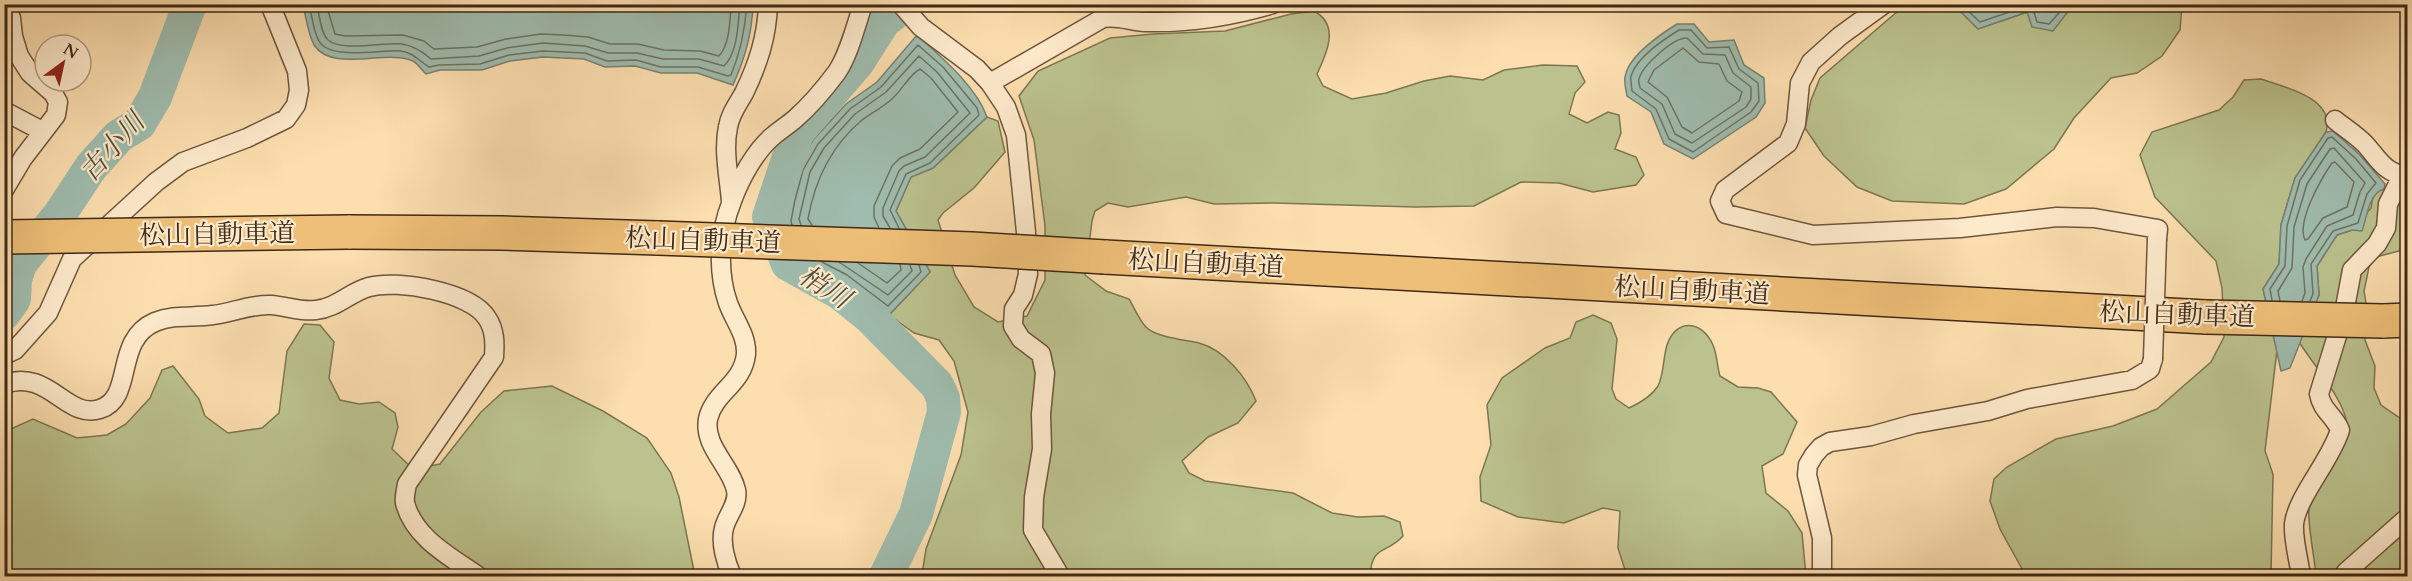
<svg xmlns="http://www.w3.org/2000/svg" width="2412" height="581" font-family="Cardo,'Noto Serif JP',serif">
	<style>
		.green { fill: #bbc28d; stroke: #7d7652; stroke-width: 1.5 }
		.water { fill: #9fbcae; stroke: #798172; stroke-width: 1.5 }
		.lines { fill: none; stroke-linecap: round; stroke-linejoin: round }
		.shore { stroke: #6f7262; stroke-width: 1.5 }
		.river { stroke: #9fbcae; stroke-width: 34 }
		.street-casing { stroke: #6e563d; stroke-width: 21 }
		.highway-casing { stroke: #3f2917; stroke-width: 36 }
		.street { stroke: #fdeacb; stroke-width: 18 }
		.highway { stroke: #eebf78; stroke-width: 33 }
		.street-bridge-casing { stroke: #6e563d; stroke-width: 21; stroke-linecap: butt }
		.highway-bridge-casing { stroke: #3f2917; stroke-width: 36; stroke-linecap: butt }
		.street-bridge { stroke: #fdeacb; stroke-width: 18 }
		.highway-bridge { stroke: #eebf78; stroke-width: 33 }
		.labels { text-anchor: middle; stroke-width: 4.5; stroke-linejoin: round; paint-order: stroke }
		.street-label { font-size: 26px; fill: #3f2917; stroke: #fdeacb }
		.water-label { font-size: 27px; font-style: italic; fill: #574e3d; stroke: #fdeacb }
	</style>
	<rect width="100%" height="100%" fill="#fcdeaf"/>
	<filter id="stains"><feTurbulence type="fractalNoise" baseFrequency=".00333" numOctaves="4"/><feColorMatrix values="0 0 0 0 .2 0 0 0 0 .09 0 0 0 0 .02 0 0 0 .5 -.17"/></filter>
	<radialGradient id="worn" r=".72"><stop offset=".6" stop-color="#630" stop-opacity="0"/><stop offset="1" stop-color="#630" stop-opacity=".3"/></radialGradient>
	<path class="green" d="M1905 5H1962L1959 10 1978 29 2028 12 2052 31 2069 10 2080 5H2182L2180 30 2162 56 2137 73 2111 78 2074 118 2054 149 2006 189 1964 204 1892 201 1857 187 1824 156 1805 128 1811 100 1820 78Z
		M1314 11C1340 25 1327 53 1317 74L1323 86 1352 99 1386 93 1424 81 1450 76 1483 80 1504 70 1543 65 1577 66 1585 82 1575 93 1569 114 1587 123 1608 112 1619 115 1621 133 1615 149 1636 157 1644 175 1636 185 1593 192 1559 183 1521 182 1474 206 1415 207 1274 203 1214 204 1186 197 1128 207 1108 203 1095 211 1092 221 1085 275 1106 291 1129 299C1134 307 1139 320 1146 327 1155 337 1185 340 1199 343 1225 350 1247 378 1256 401L1238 423 1208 437 1182 461 1189 473 1205 481 1293 493 1332 513 1358 517 1384 516 1400 522 1403 536C1386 555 1372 544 1370 576H926L923 568 926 549 961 455 968 412 954 361 939 340 914 333 889 315 930 272 896 211 911 177 933 168 987 117 998 121 1005 152 974 188 943 213 938 220 955 275 974 307 998 322 1027 316 1045 280V226L1034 140 1019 96 1038 71 1110 38 1153 34 1225 31 1291 14Z
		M2261 79C2284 87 2336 98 2326 132L2295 178 2281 225 2279 264 2263 289 2277 350 2265 451 2273 474 2271 576H2026L2000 529 1990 501 1994 479 2007 467 2056 439 2113 426 2157 409 2211 362 2224 337 2222 288 2216 261 2155 197 2140 155 2152 132 2219 110 2233 97 2244 80Z
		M2384 189 2394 195 2407 196V252L2399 251 2376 257 2369 267 2364 291 2366 303 2365 340 2375 366 2374 388 2381 405 2407 423V576H2316C2315 560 2307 522 2309 508 2313 481 2349 453 2347 425 2345 400 2312 363 2299 342L2319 295 2317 266 2337 235 2352 230 2371 208 2373 196 2377 191Z
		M1593 315 1611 323 1617 339 1612 389 1616 399 1629 408C1640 403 1651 397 1658 386 1664 374 1663 358 1667 345 1676 318 1702 320 1713 345 1717 354 1717 366 1720 376L1738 387 1758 388 1771 392 1797 422 1783 454 1762 466 1766 493 1788 511 1802 533 1806 576H1627L1618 548 1620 511 1603 508 1564 523 1518 517 1481 501 1480 477 1491 445 1487 405 1502 378 1545 348 1570 338 1576 322Z
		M304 324 320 325 334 342 329 378 340 400 359 404 379 402 395 413 398 427 392 449 413 469 440 464 481 412 504 391 552 386 603 411 647 438 671 473 679 497 695 576H5L4 432 33 419 77 438 107 435 126 424 150 398 162 370 173 366 199 399 205 416 228 433 262 428 279 413 287 351Z"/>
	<path class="water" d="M753 4C752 34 745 58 733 85L697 73H661L635 66 605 67 584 59 543 57 510 61 482 70H440L426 74C422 70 418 64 413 61 387 49 332 73 314 45 308 34 306 17 303 5Z
		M1962 5V4L2080 5 2069 10 2053 31 2032 27 2027 12 1978 29 1959 10Z
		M1677 24H1694L1709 42 1734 40 1744 65 1764 78 1765 103 1756 117 1693 159 1664 144 1651 112 1627 96C1626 90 1624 82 1625 77 1628 56 1661 34 1677 24Z
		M917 35C941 57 976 86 987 117L933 168 911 177 896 211 930 272 889 315 844 281 808 261 784 223 798 167 813 140 846 104 877 82Z
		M2333 131 2360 155 2385 184 2384 189C2369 193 2367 217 2362 231L2352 230 2337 235 2317 266 2319 295 2290 368 2281 371 2263 289 2279 264 2281 225 2295 178 2326 132Z"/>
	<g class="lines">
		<path class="shore" d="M309 4C312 16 313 31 319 41 330 61 382 49 401 51 414 53 419 61 429 67L439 65 480 64 509 55 543 51 585 53 607 61 636 60 661 67H698L728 76 731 75C741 51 745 30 747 4
			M317 4C319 14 321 34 328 40 342 52 384 42 402 44 414 46 422 51 431 59L479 56 507 48 543 43 585 46 608 53H637L663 59H699L724 66C738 53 738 23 740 4
			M326 4 335 34 345 36 403 35 424 41 434 49 477 47 506 39 541 34 564 35 588 37 610 44H638L664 50 700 51 719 56C730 44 730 20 731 4
			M1967 4V10L1980 22 2027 6 2033 9 2037 22 2049 24 2067 4
			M1679 30H1691L1707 48 1729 47 1739 69 1758 83 1759 101 1751 112 1693 152 1669 139 1656 109 1632 91C1632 87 1630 80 1631 76 1637 57 1663 40 1679 30Z
			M1687 38 1703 54 1725 55 1733 73 1751 87V99L1746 107 1692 143 1675 134 1662 104 1640 88C1640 86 1638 81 1639 79 1642 66 1674 37 1687 38Z
			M1683 48 1699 62 1719 64 1727 81 1742 92 1739 101 1692 133 1682 127 1667 97 1648 82 1654 70Z
			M2335 162 2354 182 2347 207 2323 218 2308 239 2305 240C2296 222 2321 179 2332 163Z
			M792 225 791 221 795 200 803 170 818 144 850 109 881 87 918 45 943 67 977 108 979 115 930 163 906 174 890 210 899 228
			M801 225 799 219 810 172 824 148 855 114 886 92 919 56 937 72 970 113 925 157 904 166 899 171 883 208V216L890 228
			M812 225 808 219C815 179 831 146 862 120 872 113 883 107 892 99 902 90 909 75 920 69L931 78 958 112 920 149 900 158 892 166 874 206V217L879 228
			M822 262 847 275 888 306 921 272 919 265
			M839 262 888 295 912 271 910 265
			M858 263 887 283 901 270 900 264
			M2272 300 2270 289 2285 266 2287 226 2300 180 2328 138 2332 137 2356 159 2376 183 2367 194 2358 223 2333 231 2311 264 2313 294 2310 301
			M2280 301 2278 291 2292 268 2294 227 2307 184 2330 149 2334 148 2365 183 2360 192 2353 215 2327 226 2306 259 2303 267 2305 293 2302 301"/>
		<path class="river" d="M4 313 14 299 15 279 20 264 60 214 91 167 119 136 139 124 155 97 190 4
			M886 576 916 514 944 412 943 398 937 385 870 317 840 293 788 264 769 217 797 133 858 62 884 21 906 4"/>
		<g class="street-casing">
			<path id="street" d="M901 4 921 27 977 69 990 83 1006 107 1016 135 1026 232 1028 274 1023 295 1014 309 1013 326 1021 339 1041 354 1045 373 1041 414 1042 449 1034 497 1033 530 1060 576
				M1884 4 1840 36 1811 62 1800 83 1796 124 1788 143 1725 190 1720 201 1726 214 1813 235 1960 228 2057 217 2094 218 2158 229 2157 239
				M4 5 11 18 13 36 19 56 30 73 53 93 58 102 56 115 23 158 4 190
				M990 83 1103 18C1119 15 1132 22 1148 22 1190 23 1232 16 1273 4
				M4 111 42 131
				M2335 120C2345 128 2356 135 2365 144 2377 157 2385 174 2405 175
				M731 201C729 177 723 150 728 127 730 114 738 104 744 93 758 64 767 37 768 4
				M4 355 15 350 48 313 72 259 156 182 183 162 247 138 286 119 296 105 299 90 297 71 270 4
				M4 384C49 368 66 420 100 409 135 398 113 340 155 322 174 314 193 318 213 315 232 313 250 304 271 305 286 306 300 312 316 310 337 308 350 292 369 287 397 279 471 292 487 318 495 330 495 343 494 357L407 484C406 490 404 497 405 503 414 538 451 557 478 576
				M732 576C726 563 720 543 724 528 727 515 739 504 736 490 731 466 703 446 708 419 714 392 743 384 746 354 747 335 734 320 728 303 717 271 719 233 732 201 740 179 755 151 773 136 780 130 788 125 795 119 810 106 825 88 837 72 849 54 856 25 863 4
				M1822 576V538L1807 475 1808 465 1814 455 1821 447 1830 442 1871 436 1914 424 1988 411 2027 399 2132 380 2150 369 2153 359
				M2301 576C2299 561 2293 540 2294 524 2297 497 2331 460 2340 430 2334 415 2322 411 2319 394L2344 313 2352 270 2377 244 2386 228 2388 204 2398 184 2408 171
				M2344 576 2346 572 2408 517"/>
		</g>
		<g class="highway-casing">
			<path id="highway" d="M348 232 502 233 658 238
				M1105 257 2206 317
				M2383 321 2408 320"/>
		</g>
		<use href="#street" class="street"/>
		<use href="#highway" class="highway"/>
		<g class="street-bridge-casing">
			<path id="street-bridge" d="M2153 359 2157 239"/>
		</g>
		<g class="highway-bridge-casing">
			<path id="highway-bridge" d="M4 237 348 232
				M658 238 972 249 1105 257
				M2206 317 2383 321"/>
		</g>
		<use href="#street-bridge" class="street-bridge"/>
		<use href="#highway-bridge" class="highway-bridge"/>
	</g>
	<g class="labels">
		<g class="street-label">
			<text transform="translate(217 234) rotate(-1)" y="9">松山自動車道</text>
			<text transform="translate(703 240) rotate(2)" y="9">松山自動車道</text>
			<text transform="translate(1206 263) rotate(3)" y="9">松山自動車道</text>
			<text transform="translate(1692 290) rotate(3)" y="9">松山自動車道</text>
			<text transform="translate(2177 314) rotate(2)" y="9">松山自動車道</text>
		</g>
		<g class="water-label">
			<text transform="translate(112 147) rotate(-48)" y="9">古小川</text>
			<text transform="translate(825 287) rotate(32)" y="9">梢川</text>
		</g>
	</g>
	<rect width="2412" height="581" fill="none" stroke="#fcdeaf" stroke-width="24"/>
	<rect x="6" y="6" width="2400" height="569" fill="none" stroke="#3f2917" stroke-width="3"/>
	<rect x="12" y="12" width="2388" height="557" fill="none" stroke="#3f2917" stroke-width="1.5"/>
	<g transform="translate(63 63) rotate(33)"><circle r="28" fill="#fdeacb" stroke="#b19d83" stroke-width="1.5"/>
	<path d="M0-4.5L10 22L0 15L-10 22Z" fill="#8f2418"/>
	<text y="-9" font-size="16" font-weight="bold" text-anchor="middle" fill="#3f2917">N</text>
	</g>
	<rect width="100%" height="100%" filter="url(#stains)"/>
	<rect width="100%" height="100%" fill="url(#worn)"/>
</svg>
